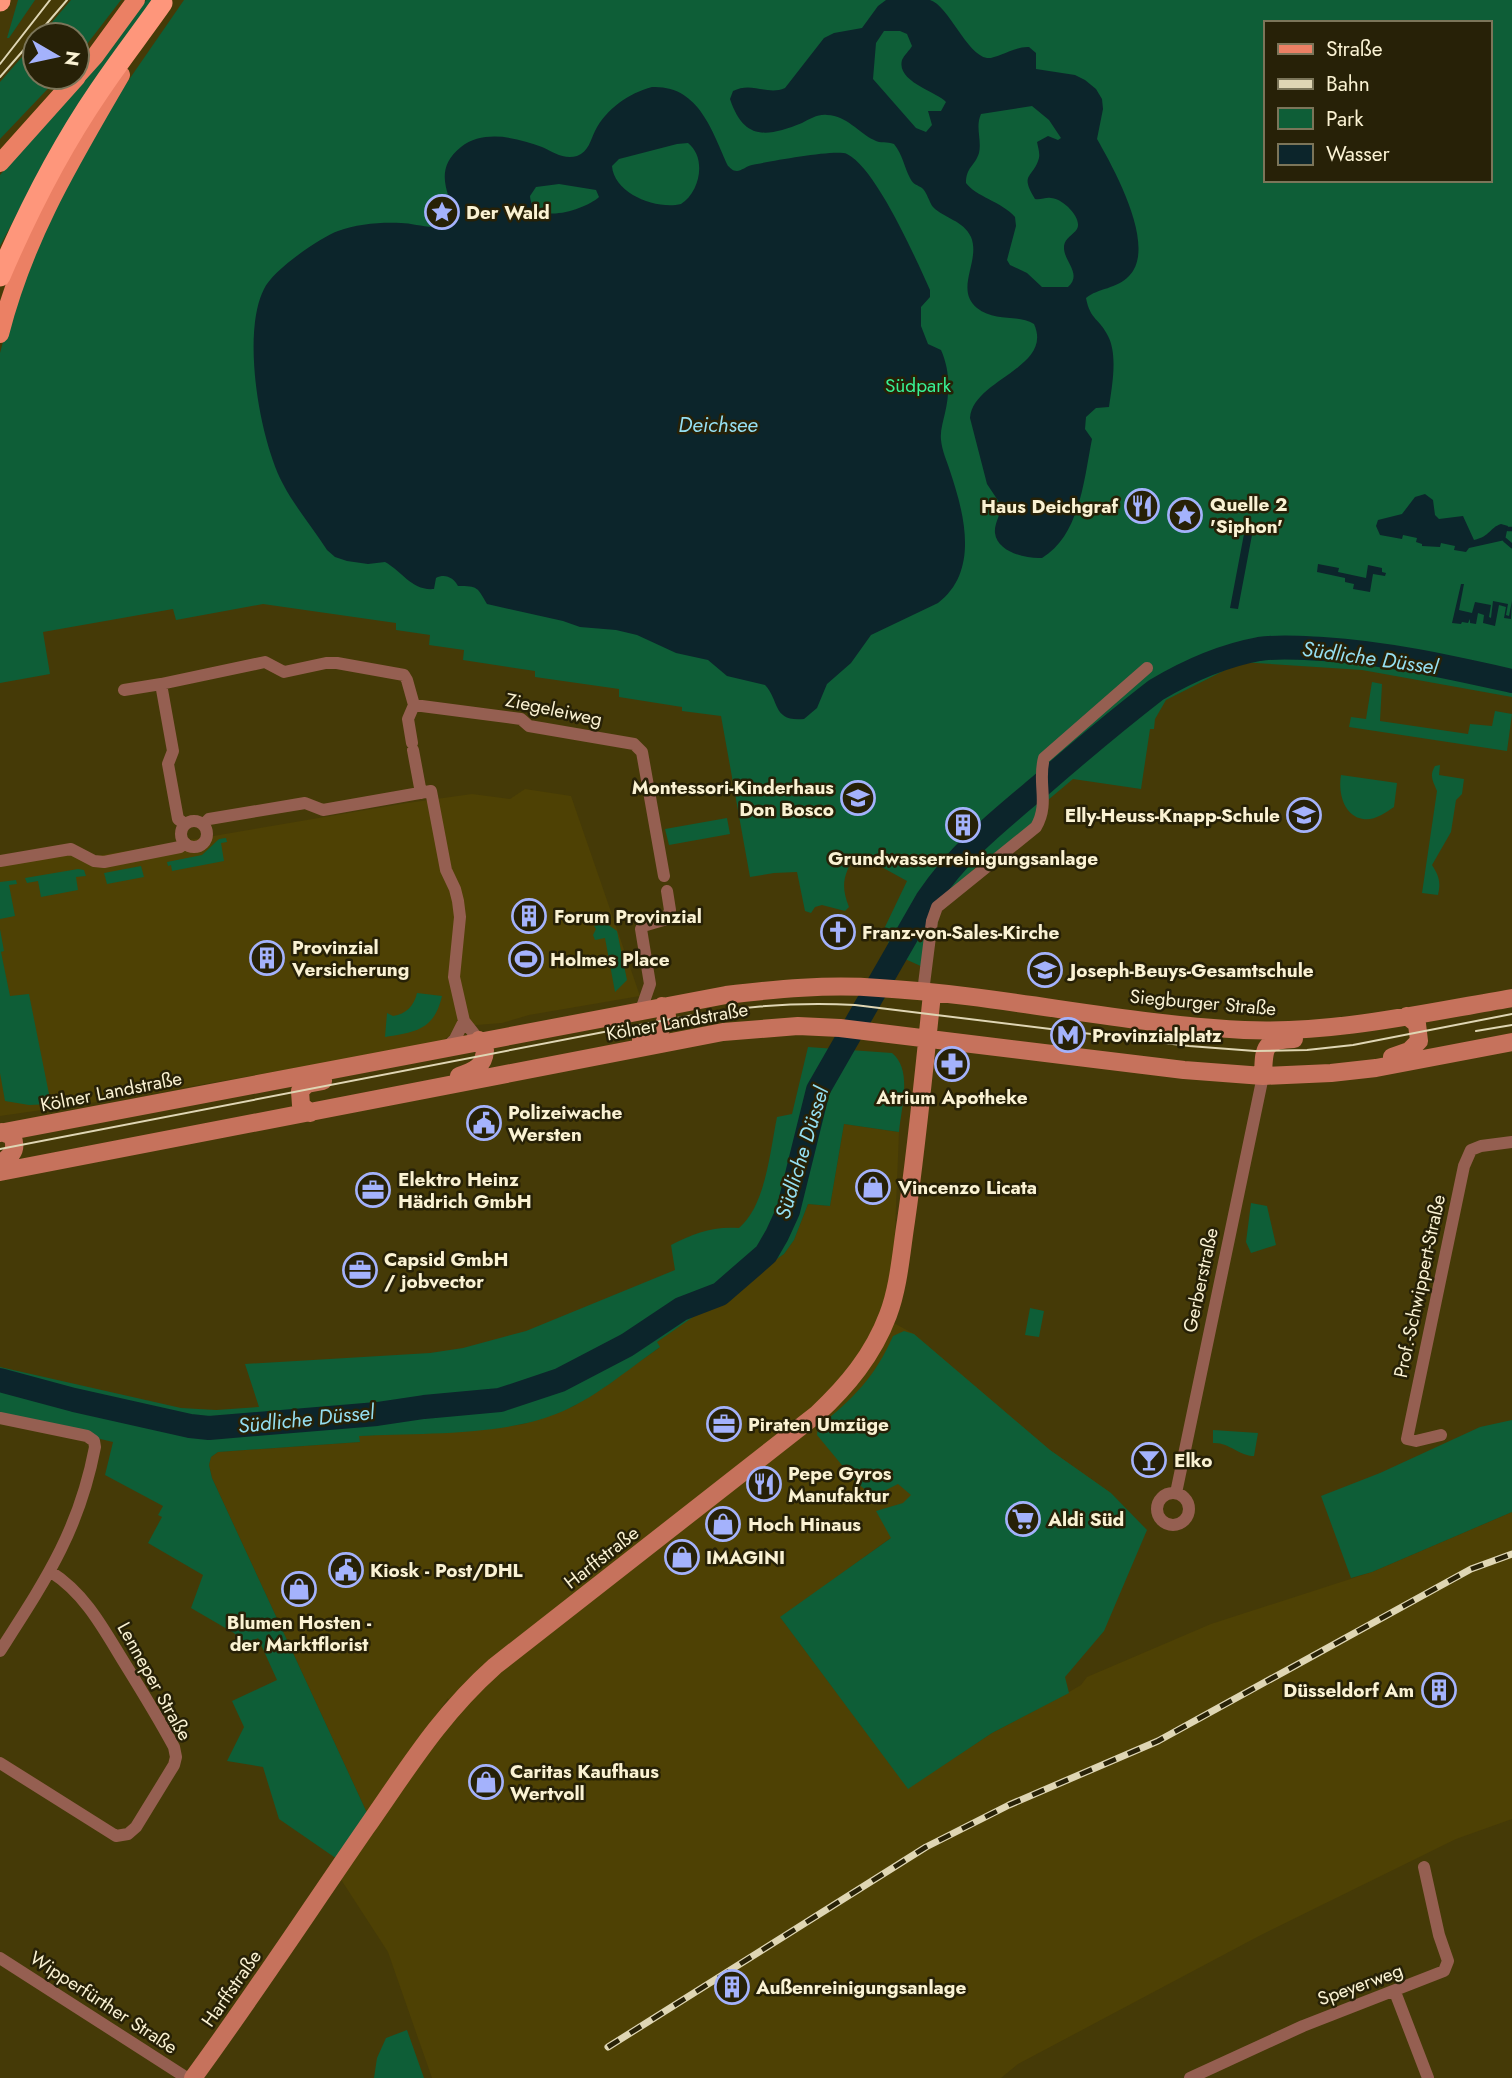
<svg xmlns="http://www.w3.org/2000/svg" width="1512" height="2078" font-family="Jost,sans-serif">
	<style>
		.built { fill: #4e4104 }
		.green { fill: #0e5e37; fill-rule: evenodd }
		.water { fill: #0c252b; fill-rule: evenodd }
		.lines { fill: none; stroke-linecap: round; stroke-linejoin: round }
		.stream { stroke: #0c252b; stroke-width: 4.5 }
		.river { stroke: #0c252b; stroke-width: 24 }
		.street { stroke: #955f51; stroke-width: 12 }
		.secondary { stroke: #c6725c; stroke-width: 18 }
		.primary { stroke: #eb8064; stroke-width: 18 }
		.highway { stroke: #fe967b; stroke-width: 21 }
		.tram { stroke: #dfd6b4; stroke-width: 2 }
		.rail-casing { stroke: #dfd6b4; stroke-width: 7 }
		.rail { stroke: #272107; stroke-width: 4.5; stroke-dasharray: 13; stroke-linecap: butt }
		.labels { text-anchor: middle; stroke-width: 5; stroke-linejoin: round; paint-order: stroke }
		.poi-label { font-size: 19px; font-weight: bold; fill: #faf2d3; stroke: #272107; text-anchor: start }
		.park-label { font-size: 19px; fill: #38f295; stroke: #272107 }
		.street-label { font-size: 19px; fill: #faf2d3; stroke: #272107 }
		.water-label { font-size: 21px; font-style: italic; fill: #95dff2; stroke: #272107 }
	</style>
	<rect width="100%" height="100%" fill="#453a07"/>
	<path class="built" d="M525 789 571 796 640 996 529 1015 502 1023 464 1026 439 1043 118 1099 0 1116V861L71 848 84 858 407 803 472 794 510 799Z
		M844 1124 899 1132 894 1256 888 1294 868 1347 804 1431 892 1322 914 1334 1050 1450 1111 1493 889 1539 781 1618 908 1788 992 1733 1069 1692 1081 1685 1087 1677 1211 1624 1372 1572 1512 1512V1819L1456 1839 1259 1936 1018 2064 1001 2078H432L388 1952 340 1878 453 1713 448 1698 368 1815 212 1478 209 1465 211 1457 218 1452 360 1442 358 1436 495 1428 524 1424 574 1406 659 1348 656 1342 784 1254 794 1240 808 1204 830 1206Z"/>
	<path class="green" d="M18 0H35L9 38H7Z
		M71 0H121L77 57V35H41Z
		M146 0H156L24 201 0 246V175L113 46Z
		M184 0H1512V697L1362 670 1241 662 1166 700 1155 719 1154 729H1150L1141 789 1073 779 1048 800H1044L1030 827 978 865 944 900 925 968 892 953 884 929 907 881 858 854 856 853C844 875 840 884 849 907L845 911 822 905 815 907 811 913 805 911 797 872 774 873 750 877 721 716 682 711V707L619 697V689L535 677V671L463 660 464 650 429 645 430 635 396 630V623L263 604 176 620 173 609 43 632 50 674 0 683V353L7 327 47 214 117 97ZM1265 23H1489V180H1265Z
		M35 42V77H59L0 139V82Z
		M1372 682 1382 684 1380 721 1468 734 1470 724 1492 726 1495 711 1512 714 1507 751 1349 727 1351 717 1366 719Z
		M1440 765 1439 775 1464 779 1462 794 1456 800 1451 832 1432 865C1439 876 1441 882 1438 895L1422 893 1437 791C1433 781 1429 776 1435 766Z
		M1341 775 1397 783 1394 807C1385 813 1374 821 1363 819 1343 816 1338 791 1341 775Z
		M727 818 730 834 669 845 665 829Z
		M226 838 227 842 221 843 224 861 172 871 171 865 168 866 167 862 202 855 219 839Z
		M141 866 144 877 107 884 104 873Z
		M78 869 84 870 86 876 76 877 78 890 41 897 38 881 27 883 25 878Z
		M16 880 17 884 9 885 15 916 0 919V882Z
		M599 924H607L617 931 627 980 615 992 605 938 595 940 593 935 596 929 594 926Z
		M0 929 4 951 1 952 10 996 29 994 51 1104 29 1105 5 1101 0 1073Z
		M417 993 442 996C434 1030 416 1032 385 1037L387 1013 393 1016C406 1014 414 1006 417 993Z
		M808 1047 892 1053C913 1070 901 1108 899 1132L844 1124 830 1206 808 1204 794 1240 784 1254 657 1342 660 1347C627 1370 593 1400 556 1414 502 1436 418 1433 359 1436L360 1442 218 1452 211 1457 209 1465 212 1478 368 1815 337 1859 279 1819 263 1767 227 1761 244 1727 232 1701 277 1680 258 1638 245 1645 234 1633 191 1608 203 1575 148 1543 162 1517 158 1515 163 1506 105 1475 113 1442 0 1415V1367L181 1408 216 1410 259 1407 245 1364 430 1353 463 1348 526 1331 675 1270 671 1245C694 1233 713 1226 739 1228 766 1205 770 1151 777 1117L792 1114Z
		M1251 1203 1267 1206 1276 1245 1251 1253 1246 1242Z
		M1030 1308 1044 1311 1039 1337 1025 1335Z
		M904 1331 914 1334 1050 1450 1111 1493 1147 1530 1104 1631 1065 1677 1069 1693 992 1733 908 1789 780 1617 891 1538 876 1511 903 1503 911 1495 898 1484 880 1493H869L855 1481 817 1435 818 1427C853 1399 875 1377 893 1336Z
		M1512 1420V1512L1372 1572 1351 1578 1321 1496 1380 1473 1480 1427Z
		M1213 1430 1258 1433 1254 1456C1239 1456 1229 1442 1213 1443Z
		M407 2030 424 2078H374L377 2058 386 2038Z"/>
	<path class="water" d="M886 0C899 0 918 0 930 0 948 5 967 55 987 58 996 59 1015 46 1029 47L1036 53V69L1075 75 1085 80 1096 89 1102 99 1103 109 1097 139C1113 167 1158 247 1129 276 1117 289 1098 288 1086 298 1090 320 1100 319 1108 336 1118 355 1112 386 1109 407L1096 408 1086 417 1085 429 1092 439C1084 479 1080 535 1042 558 1026 559 997 552 995 533 994 523 1001 515 1001 505L987 484 970 418C973 379 1054 368 1034 324 1017 314 994 322 977 308 954 289 981 261 971 237 963 220 945 219 933 207 929 202 927 192 922 188 918 185 913 185 910 178 904 167 903 155 894 144 887 141 881 144 874 140 857 132 848 116 827 115 818 114 810 119 802 123 767 137 744 141 730 99L733 91C752 81 767 96 785 88L824 38 834 33 862 28 878 6ZM884 31H900L907 34 912 46C910 50 904 55 902 60 896 82 938 92 946 102L941 111H928L932 125 926 132 916 128 873 79 876 43ZM1032 106 1049 120 1061 138 1058 140 1048 136 1037 142C1038 147 1040 153 1039 158 1033 179 1019 173 1035 199 1041 200 1046 197 1051 198 1062 198 1083 218 1077 229 1073 235 1065 238 1064 246 1063 262 1083 273 1068 287H1042L1027 273 1010 265 1007 260 1016 226 1015 217C1002 202 975 196 966 183 966 167 975 166 979 153 982 140 975 127 981 114Z
		M652 87C699 85 712 131 728 166 731 168 732 171 737 171 741 171 747 166 752 165 768 162 835 149 847 154 876 168 916 259 930 290V297L921 307V326L928 344 941 350C950 370 950 392 945 413 943 422 940 431 941 440 942 451 947 461 950 471 964 513 980 571 938 603L871 635 851 663 827 684 817 708 804 719C772 722 780 701 765 685L727 676 708 660 676 653 637 635 616 630 580 627 563 621 487 604C477 587 478 586 458 586 454 578 445 573 436 578L434 589C412 591 403 572 385 562L368 564 347 561 335 557 327 550C313 528 295 507 283 484 260 441 241 334 264 289 272 271 319 238 338 231 357 224 380 222 401 223 413 223 432 230 443 225 471 212 421 179 461 147 484 129 518 138 542 147 553 152 564 160 577 156 589 151 590 141 595 131 606 109 629 93 652 87ZM688 143C707 158 700 192 681 204 657 210 614 194 612 166L619 159 677 144ZM559 184 596 190 599 197C585 210 532 227 530 196L536 187Z
		M1425 494 1433 500 1435 515 1439 519 1463 516 1474 540C1491 536 1489 528 1501 524L1508 526 1505 540 1469 548 1466 552 1454 550 1455 546 1441 543 1440 547 1422 546V544L1416 542 1417 538 1403 535 1402 539 1380 535 1376 526 1378 520 1402 514 1415 497Z
		M1172 515a11 11 0 1 1 22 0a11 11 0 1 1-22 0Z
		M1244 534 1252 535 1238 609 1230 608Z
		M1318 564 1339 568 1338 572 1366 578 1368 565 1382 568V572L1386 573 1385 576 1373 574 1370 592 1353 589 1354 584 1345 582V578L1317 572Z
		M1461 584H1464L1459 610 1472 613 1475 602 1491 605 1489 617 1491 618 1493 601 1508 604 1506 615 1509 616 1512 601 1511 619 1504 618 1506 607 1499 605 1495 626 1483 623 1484 615 1478 613 1476 624 1470 623V619L1468 623 1462 622 1461 624 1452 623Z"/>
	<g class="lines">
		<path class="stream" d="M1508 529H1512
			M1505 540 1512 546"/>
		<path class="river" d="M0 1380 74 1400 190 1426 209 1428 377 1414 424 1407 500 1400 560 1380 627 1345 681 1309 720 1294 766 1254 777 1235 788 1211 818 1090 927 900C959 852 997 822 1040 786 1078 753 1116 721 1156 690 1188 671 1221 656 1259 649 1280 646 1302 648 1323 649 1387 653 1449 667 1512 681"/>
		<path class="street" d="M124 690 161 684
			M412 743 408 719 414 705
			M413 750 421 793
			M181 834a13 13 0 1 1 26 0a13 13 0 1 1-26 0Z
			M185 824 178 819 168 764 173 751 161 684 265 662 284 672 326 663H337L404 675 407 680 414 705 521 719 529 726 634 744 642 752 664 876
			M203 825 209 819 305 803 323 810 431 791 446 870 455 889 458 901 460 917 454 977 464 1021 479 1040
			M0 861 71 849 94 861 104 862 180 847 185 843
			M923 992 932 921 937 907 1036 827C1050 803 1037 783 1044 758L1147 668
			M641 1010 650 984 641 929 643 926 667 919 670 910 667 891
			M447 1047 455 1039 464 1021
			M0 1418 87 1436 94 1441 95 1447C79 1531 45 1581 0 1651
			M1441 1435 1416 1441 1407 1439 1464 1166 1471 1150 1481 1146 1512 1142
			M1176 1493 1263 1076
			M1157 1509a16 16 0 1 1 32 0a16 16 0 1 1-32 0Z
			M0 1763 116 1836 128 1834 136 1827 174 1765 176 1757 174 1747C158 1717 140 1688 122 1659 102 1626 84 1593 51 1572
			M0 1958 187 2078
			M1395 1992 1428 2078
			M1190 2078 1303 2026 1444 1971 1448 1961 1439 1935 1424 1867"/>
		<path class="secondary" d="M641 1040C655 1036 663 1031 667 1016L662 1006
			M1392 1057 1409 1051 1419 1041 1417 1024 1407 1016
			M459 1076C474 1071 484 1067 485 1050L479 1040
			M1263 1076C1264 1047 1263 1040 1294 1039
			M310 1113 301 1105 300 1091 307 1084 323 1081
			M0 1133 726 995C777 989 828 984 879 988 1001 995 1122 1024 1244 1030 1334 1034 1423 1013 1512 998
			M0 1163C11 1157 18 1149 12 1136L2 1132
			M0 1172 723 1032 798 1026 840 1028 1184 1070 1263 1076 1331 1073 1376 1068 1512 1042
			M193 2078C253 1996 308 1912 366 1828 408 1768 440 1715 495 1666L817 1414C847 1386 873 1355 888 1315 899 1286 901 1253 906 1221 917 1145 924 1070 932 994"/>
		<path class="primary" d="M77 76 95 56 136 0
			M0 163 77 77
			M0 334C25 236 71 161 121 75"/>
		<path class="highway" d="M0 1V0
			M0 276C27 213 60 148 99 91 119 61 141 33 162 3"/>
		<path class="tram" d="M37 35 67 0
			M0 64 50 0
			M0 77 35 37
			M1476 1031 1512 1025
			M0 1149 666 1020C730 1008 790 1001 855 1005L1189 1046 1255 1051 1307 1050 1353 1045 1512 1014"/>
		<g class="rail-casing">
			<path id="rail" d="M608 2047 926 1847 1009 1805 1158 1741 1440 1586 1471 1569 1512 1554"/>
		</g>
		<use href="#rail" class="rail"/>
	</g>
	<defs>
		<g id="sight-ring" transform="scale(1.75)"><circle r="9.5" fill="#272107" stroke="#a4b2fc" stroke-width="1.5"/><path d="M0-6L1.8-2.2L6-1.7L2.9 1.2L3.7 5.4L0 3.3L-3.7 5.4L-2.9 1.2L-6-1.7L-1.8-2.2Z" fill="#a4b2fc"/></g>
		<g id="restaurant-ring" transform="scale(1.75)"><circle r="9.5" fill="#272107" stroke="#a4b2fc" stroke-width="1.5"/><path d="M-5-6h1v4h1v-4h1v4h1v-4h1v5L-1.5 .5V6h-2V.5L-5-1ZM5-6V6H3V1.5H1.5Q1.5-4 5-6Z" fill="#a4b2fc"/></g>
		<g id="school-ring" transform="scale(1.75)"><circle r="9.5" fill="#272107" stroke="#a4b2fc" stroke-width="1.5"/><path d="M0-5L7-2L0 1L-7-2ZM-4 1L0 2.5L4 1V4Q0 6-4 4Z" fill="#a4b2fc"/></g>
		<g id="building-ring" transform="scale(1.75)"><circle r="9.5" fill="#272107" stroke="#a4b2fc" stroke-width="1.5"/><path d="M-4-6H4V6H1V3H-1V6H-4ZM-2.5-4.3h1.7v1.8h-1.7ZM.8-4.3h1.7v1.8H.8ZM-2.5-1h1.7V.8h-1.7ZM.8-1h1.7V.8H.8Z" fill="#a4b2fc"/></g>
		<g id="church-ring" transform="scale(1.75)"><circle r="9.5" fill="#272107" stroke="#a4b2fc" stroke-width="1.5"/><path d="M-1.2-6h2.4v3.5h3.3v2.4h-3.3V6h-2.4V-.1h-3.3v-2.4h3.3Z" fill="#a4b2fc"/></g>
		<g id="stadium-ring" transform="scale(1.75)"><circle r="9.5" fill="#272107" stroke="#a4b2fc" stroke-width="1.5"/><path d="M0-5a6.5 5 0 1 0 0 10a6.5 5 0 1 0 0-10ZM-3.5-1.8h7v3.6h-7Z" fill="#a4b2fc"/></g>
		<g id="metro-ring" transform="scale(1.75)"><circle r="9.5" fill="#272107" stroke="#a4b2fc" stroke-width="1.5"/><path d="M-5.5 5V-5H-3L0 0L3-5H5.5V5H3V-.5L0 4L-3-.5V5Z" fill="#a4b2fc"/></g>
		<g id="pharmacy-ring" transform="scale(1.75)"><circle r="9.5" fill="#272107" stroke="#a4b2fc" stroke-width="1.5"/><path d="M-2-6h4v4h4v4h-4v4h-4v-4h-4v-4h4Z" fill="#a4b2fc"/></g>
		<g id="civic-ring" transform="scale(1.75)"><circle r="9.5" fill="#272107" stroke="#a4b2fc" stroke-width="1.5"/><path d="M-.6-6.5H3V-4.5H.6V-3L4-1V1h2V6H-6V1h2V-1L-.6-3ZM-1.2 2.5V6h2.4V2.5Z" fill="#a4b2fc"/></g>
		<g id="shop-ring" transform="scale(1.75)"><circle r="9.5" fill="#272107" stroke="#a4b2fc" stroke-width="1.5"/><path d="M-5-2.5h2.3a2.7 3.5 0 0 1 5.4 0H5L5.5 6h-11ZM-1.5-2.5h3a1.5 2.3 0 0 0-3 0Z" fill="#a4b2fc"/></g>
		<g id="office-ring" transform="scale(1.75)"><circle r="9.5" fill="#272107" stroke="#a4b2fc" stroke-width="1.5"/><path d="M-6-3h4V-5.5h4V-3h4V5H-6ZM-1-4.5V-3h2v-1.5ZM-6 0V1H6V0Z" fill="#a4b2fc"/></g>
		<g id="bar-ring" transform="scale(1.75)"><circle r="9.5" fill="#272107" stroke="#a4b2fc" stroke-width="1.5"/><path d="M-6-5H6L.8 .8V4.5H3.5V6h-7V4.5H-.8V.8Z" fill="#a4b2fc"/></g>
		<g id="supermarket-ring" transform="scale(1.75)"><circle r="9.5" fill="#272107" stroke="#a4b2fc" stroke-width="1.5"/><path d="M-6-5.5h2.5l.6 2H6L4.5 2H-2.5L-4.4-4H-6ZM-1.5 3.2a1.3 1.3 0 1 0 .1 0ZM3 3.2a1.3 1.3 0 1 0 .1 0Z" fill="#a4b2fc"/></g>
	</defs>
	<g fill-rule="evenodd">
		<use href="#sight-ring" x="442" y="212"/>
		<use href="#restaurant-ring" x="1142" y="506"/>
		<use href="#sight-ring" x="1185" y="515"/>
		<use href="#school-ring" x="858" y="798"/>
		<use href="#school-ring" x="1304" y="815"/>
		<use href="#building-ring" x="963" y="825"/>
		<use href="#building-ring" x="529" y="916"/>
		<use href="#church-ring" x="838" y="932"/>
		<use href="#building-ring" x="267" y="958"/>
		<use href="#stadium-ring" x="526" y="959"/>
		<use href="#school-ring" x="1045" y="970"/>
		<use href="#metro-ring" x="1068" y="1035"/>
		<use href="#pharmacy-ring" x="952" y="1064"/>
		<use href="#civic-ring" x="484" y="1123"/>
		<use href="#shop-ring" x="873" y="1187"/>
		<use href="#office-ring" x="373" y="1190"/>
		<use href="#office-ring" x="360" y="1270"/>
		<use href="#office-ring" x="724" y="1424"/>
		<use href="#bar-ring" x="1149" y="1460"/>
		<use href="#restaurant-ring" x="764" y="1484"/>
		<use href="#supermarket-ring" x="1023" y="1519"/>
		<use href="#shop-ring" x="723" y="1524"/>
		<use href="#shop-ring" x="682" y="1557"/>
		<use href="#civic-ring" x="346" y="1570"/>
		<use href="#shop-ring" x="299" y="1589"/>
		<use href="#building-ring" x="1439" y="1690"/>
		<use href="#shop-ring" x="486" y="1782"/>
		<use href="#building-ring" x="732" y="1987"/>
	</g>
	<g class="labels">
		<g class="poi-label">
			<text x="466" y="219">Der Wald</text>
			<text x="1210" y="511">Quelle 2<tspan x="1210" dy="22">'Siphon'</tspan></text>
			<text x="1118" y="513" text-anchor="end">Haus Deichgraf</text>
			<text x="834" y="794" text-anchor="end">Montessori-Kinderhaus<tspan x="834" dy="22">Don Bosco</tspan></text>
			<text x="1280" y="822" text-anchor="end">Elly-Heuss-Knapp-Schule</text>
			<text x="963" y="865" text-anchor="middle">Grundwasserreinigungsanlage</text>
			<text x="554" y="923">Forum Provinzial</text>
			<text x="862" y="939">Franz-von-Sales-Kirche</text>
			<text x="292" y="954">Provinzial<tspan x="292" dy="22">Versicherung</tspan></text>
			<text x="550" y="966">Holmes Place</text>
			<text x="1070" y="977">Joseph-Beuys-Gesamtschule</text>
			<text x="1092" y="1042">Provinzialplatz</text>
			<text x="952" y="1104" text-anchor="middle">Atrium Apotheke</text>
			<text x="508" y="1119">Polizeiwache<tspan x="508" dy="22">Wersten</tspan></text>
			<text x="398" y="1186">Elektro Heinz<tspan x="398" dy="22">Hädrich GmbH</tspan></text>
			<text x="898" y="1194">Vincenzo Licata</text>
			<text x="384" y="1266">Capsid GmbH<tspan x="384" dy="22">/ jobvector</tspan></text>
			<text x="748" y="1431">Piraten Umzüge</text>
			<text x="1174" y="1467">Elko</text>
			<text x="788" y="1480">Pepe Gyros<tspan x="788" dy="22">Manufaktur</tspan></text>
			<text x="1048" y="1526">Aldi Süd</text>
			<text x="748" y="1531">Hoch Hinaus</text>
			<text x="706" y="1564">IMAGINI</text>
			<text x="370" y="1577">Kiosk - Post/DHL</text>
			<text x="299" y="1629" text-anchor="middle">Blumen Hosten -<tspan x="299" dy="22">der Marktflorist</tspan></text>
			<text x="1414" y="1697" text-anchor="end">Düsseldorf Am</text>
			<text x="510" y="1778">Caritas Kaufhaus<tspan x="510" dy="22">Wertvoll</tspan></text>
			<text x="756" y="1994">Außenreinigungsanlage</text>
		</g>
		<g class="park-label">
			<text x="918" y="392">Südpark</text>
		</g>
		<g class="street-label">
			<text transform="translate(554 709) rotate(12)" y="7">Ziegeleiweg</text>
			<text transform="translate(1203 1002) rotate(5)" y="7">Siegburger Straße</text>
			<text transform="translate(677 1021) rotate(-10)" y="7">Kölner Landstraße</text>
			<text transform="translate(111 1091) rotate(-11)" y="7">Kölner Landstraße</text>
			<text transform="translate(1200 1280) rotate(-78)" y="7">Gerberstraße</text>
			<text transform="translate(1419 1286) rotate(-78)" y="7">Prof.-Schwippert-Straße</text>
			<text transform="translate(601 1557) rotate(-38)" y="7">Harffstraße</text>
			<text transform="translate(155 1681) rotate(61)" y="7">Lenneper Straße</text>
			<text transform="translate(1360 1984) rotate(-20)" y="7">Speyerweg</text>
			<text transform="translate(231 1988) rotate(-55)" y="7">Harffstraße</text>
			<text transform="translate(104 2002) rotate(33)" y="7">Wipperfürther Straße</text>
		</g>
		<g class="water-label">
			<text x="718" y="432">Deichsee</text>
			<text transform="translate(1370 658) rotate(8)" y="7">Südliche Düssel</text>
			<text transform="translate(802 1153) rotate(-73)" y="7">Südliche Düssel</text>
			<text transform="translate(306 1419) rotate(-6)" y="7">Südliche Düssel</text>
		</g>
	</g>
	<rect x="1264" y="21" width="228" height="161" fill="#272107" stroke="#7b7559" stroke-width="2"/>
	<rect x="1278" y="44" width="35" height="10" fill="#eb8064" stroke="#7b7559" stroke-width="2"/>
	<text x="1326" y="56" font-size="21" fill="#faf2d3">Straße</text>
	<rect x="1278" y="79" width="35" height="10" fill="#dfd6b4" stroke="#7b7559" stroke-width="2"/>
	<text x="1326" y="91" font-size="21" fill="#faf2d3">Bahn</text>
	<rect x="1278" y="108" width="35" height="21" fill="#0e5e37" stroke="#7b7559" stroke-width="2"/>
	<text x="1326" y="126" font-size="21" fill="#faf2d3">Park</text>
	<rect x="1278" y="144" width="35" height="21" fill="#0c252b" stroke="#7b7559" stroke-width="2"/>
	<text x="1326" y="161" font-size="21" fill="#faf2d3">Wasser</text>
	<g transform="translate(56 56) rotate(99)"><circle r="33" fill="#272107" stroke="#7b7559" stroke-width="2"/>
	<path d="M0-5L12 26L0 18L-12 26Z" fill="#a4b2fc"/>
	<text y="-10" font-size="19" font-weight="bold" text-anchor="middle" fill="#faf2d3">N</text>
	</g>
</svg>
